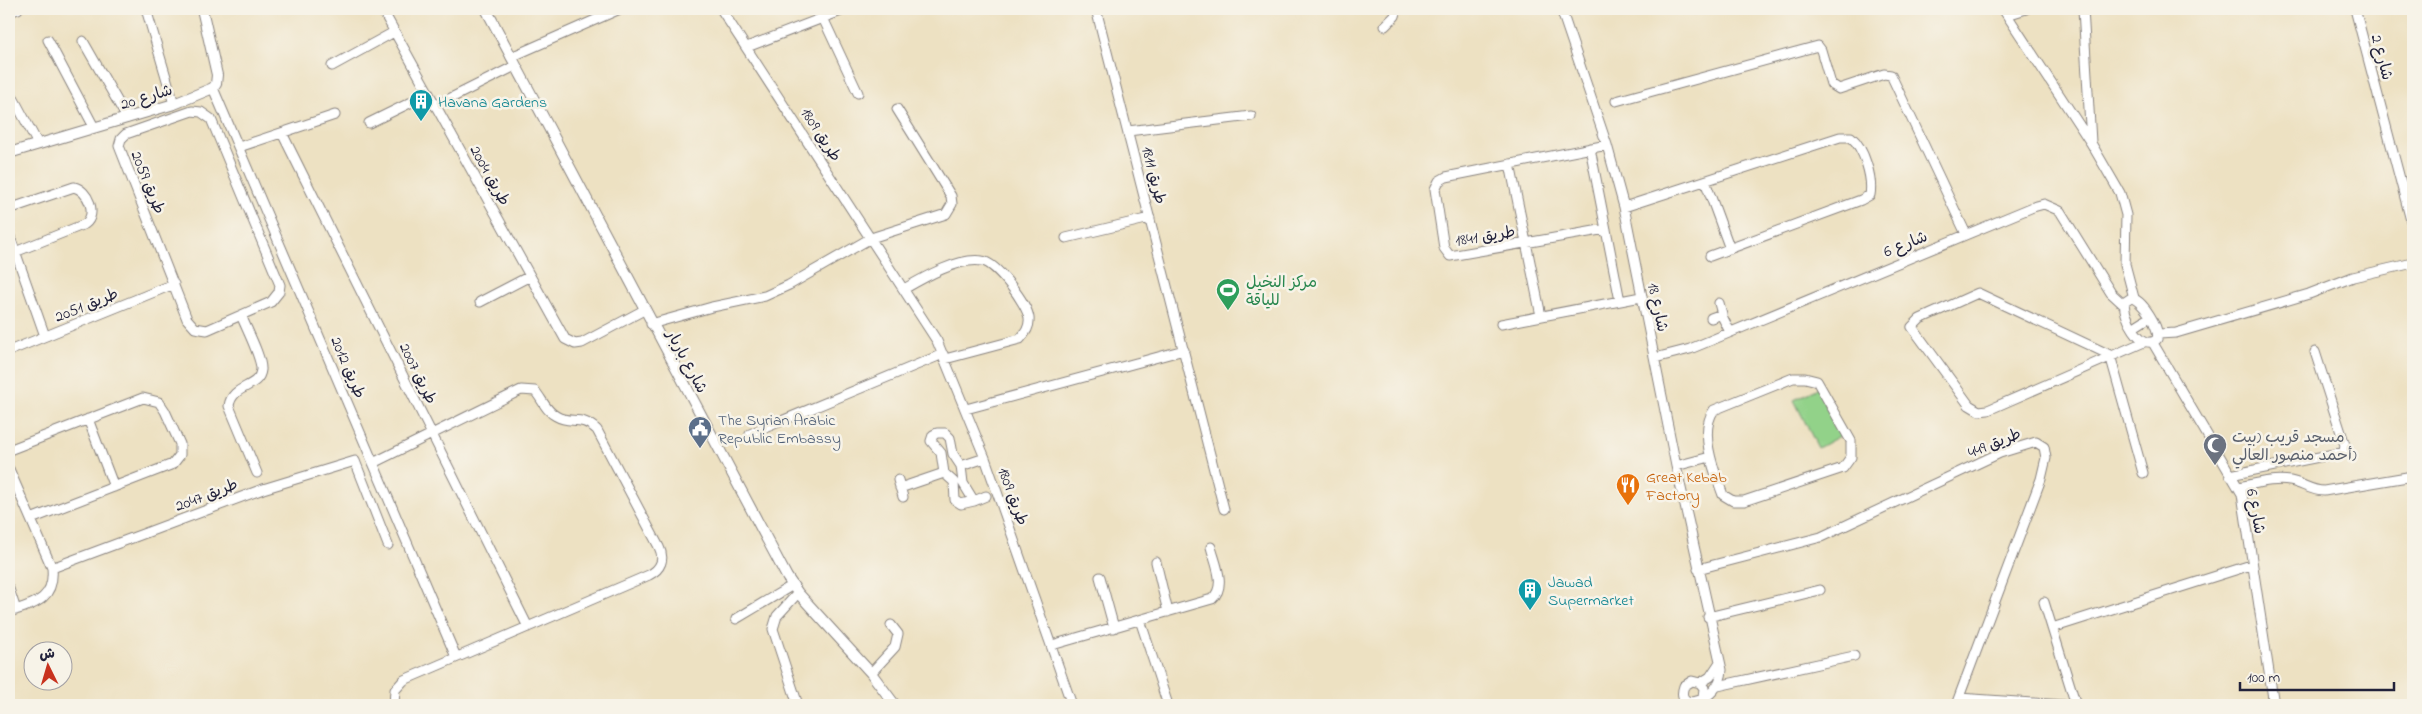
<svg xmlns="http://www.w3.org/2000/svg" width="2422" height="714" font-family="'Indie Flower','Playpen Sans Arabic',sans-serif">
	<style>
		.green { fill: #92d289; stroke: #5a7a62 }
		.lines { fill: none; stroke-linecap: round; stroke-linejoin: round }
		.minor-casing { stroke: #88827e; stroke-width: 11 }
		.tertiary-casing { stroke: #88827e; stroke-width: 12 }
		.minor { stroke: #fff; stroke-width: 9 }
		.tertiary { stroke: #fff; stroke-width: 10 }
		.labels { text-anchor: middle; stroke-width: 5; stroke-linejoin: round; paint-order: stroke }
		.street-label { font-size: 16px; fill: #22223b; stroke: #f7f3e8 }
		.culture-label { font-size: 16px; fill: #0d838f; stroke: #f7f3e8; text-anchor: start }
		.leisure-label { font-size: 16px; fill: #27864d; stroke: #f7f3e8; text-anchor: start }
		.service-label { font-size: 16px; fill: #4e5e75; stroke: #f7f3e8; text-anchor: start }
		.worship-label { font-size: 16px; fill: #5b616d; stroke: #f7f3e8; text-anchor: start }
		.food-label { font-size: 16px; fill: #c56008; stroke: #f7f3e8; text-anchor: start }
	</style>
	<rect width="100%" height="100%" fill="#f7f3e8"/>
	<filter id="ink" filterUnits="userSpaceOnUse"><feTurbulence type="fractalNoise" baseFrequency=".02" numOctaves="2"/><feDisplacementMap in="SourceGraphic" scale="10" xChannelSelector="R" yChannelSelector="G"/><feConvolveMatrix kernelMatrix="1 2 1 2 8 2 1 2 1" color-interpolation-filters="sRGB"/></filter>
	<filter id="wash" filterUnits="userSpaceOnUse"><feTurbulence type="fractalNoise" baseFrequency=".0096" numOctaves="4" result="noise"/><feDisplacementMap in="SourceGraphic" scale="20" xChannelSelector="R" yChannelSelector="G"/><feGaussianBlur stdDeviation="1.12" result="paint"/><feColorMatrix in="noise" values="0 0 0 0 0 0 0 0 0 0 0 0 0 0 0 0 0 1.4 0 .05"/><feComposite in="paint" operator="in"/></filter>
	<g filter="url(#wash)">
		<rect width="100%" height="100%" fill="#ede1c2"/>
		<path class="green" d="M1818 388 1840 436 1818 448 1794 400Z"/>
	</g>
	<g filter="url(#ink)">
		<g class="lines">
			<g class="minor-casing">
				<path id="minor" d="M146 9 174 104
					M382 9 565 339 575 344 582 343 644 310
					M721 9 937 341 985 458 1072 705
					M1096 9 1224 509
					M1561 9 1607 145 1624 207 1676 466 1722 670C1720 702 1674 714 1684 686L1692 681 1700 683 1704 688 1703 698
					M2003 9 2091 143 2120 193 2126 215 2125 264 2134 298
					M2083 9 2091 142
					M2355 9 2413 228
					M9 12 18 9
					M2007 15 2026 9
					M823 18 858 93
					M1385 26 1395 16 1397 9
					M48 40 94 127
					M83 41 127 118
					M747 47 846 9
					M511 57 620 9
					M332 66 394 32
					M213 88 456 657
					M9 90 38 144
					M1616 101 1818 46 1821 50 1831 84 1839 89 1884 74 1891 75 1966 234
					M435 106 515 66
					M192 111 201 112 211 119 280 285 279 292 271 302 207 330 195 328 187 319 119 146 121 139 126 134Z
					M369 123 428 94
					M1128 131 1251 116
					M282 133 528 627
					M239 147 335 115
					M1590 148 1620 301
					M1510 164 1541 316
					M1705 181 1730 249
					M1624 207 1840 137H1851C1864 148 1873 178 1870 195L1861 200 1710 256
					M9 209 74 187C88 190 98 214 85 224L15 252
					M1606 229 1450 256 1444 248 1435 189 1439 181 1446 177 1607 145
					M9 234 45 336
					M1066 238 1150 218
					M904 289C923 278 959 257 982 261 997 263 1027 304 1029 318 1030 327 1026 333 1020 339L945 359
					M2131 298C2142 299 2161 329 2157 339 2142 354 2121 313 2125 302Z
					M480 302 530 276
					M1721 314 1730 332
					M241 315C246 328 262 358 261 370 259 389 232 384 229 406L257 473
					M1711 318 1722 314 1719 303
					M651 324 712 307 765 296 789 285 871 238 946 214 952 204 951 196 897 109
					M1501 324 1641 297
					M2134 327 2150 317
					M2159 334 2176 333 2309 294 2353 277 2413 263
					M2153 343 2242 494 2274 705
					M9 351 174 284
					M1655 358 1690 349 2033 207 2044 204 2060 211 2111 293 2124 305
					M1793 378H1805L1817 381 1851 441V457L1843 468 1744 501H1733L1723 495C1715 473 1698 432 1714 410Z
					M966 409 1184 350
					M88 419 114 487
					M937 433H945L950 438 953 454 961 466 963 483 974 501 961 504 955 500 954 482 944 473 941 453 931 441 933 435Z
					M750 434 943 354
					M9 450 143 398 159 402 165 411 180 444V455L173 464 31 519
					M373 463 521 390 535 391C542 399 546 411 556 416 571 425 580 414 597 430L659 547C665 559 661 569 649 575L404 680 395 690 394 705
					M961 466 985 458
					M1676 466 1710 457
					M9 469 52 568
					M2143 473 2110 355 1978 293 1920 319 1912 327 1969 405 1979 411 1988 410 2144 342
					M2230 475 2344 452 2345 445 2315 352
					M898 480 903 497
					M2239 487C2255 484 2274 478 2290 481 2302 483 2311 491 2324 491L2413 476
					M900 488 944 473
					M974 501 986 496
					M1156 562 1168 612
					M1698 569 1821 537 2000 453 2036 442 2044 447 2046 458 2041 479 1956 705
					M1100 577 1114 628
					M9 589 16 610
					M798 593 777 616 773 629 798 705
					M2044 602 2076 705
					M9 612C34 604 55 600 52 568L263 489 355 461 388 545
					M1708 617 1820 590
					M736 619 793 585
					M1140 620 1168 705
					M2052 628 2251 565
					M1052 645 1212 599C1227 586 1215 563 1211 547
					M871 673 895 647 898 634 891 625
					M1700 683 1710 677 1720 662
					M1718 686 1854 656
					M1959 698 2064 705"/>
			</g>
			<g class="tertiary-casing">
				<path id="tertiary" d="M486 9 787 577 798 593 871 673 895 705
					M9 153 174 104 213 88 216 84 217 75 202 9"/>
			</g>
			<use href="#minor" class="minor"/>
			<use href="#tertiary" class="tertiary"/>
		</g>
	</g>
	<defs>
		<g id="building-pin" transform="scale(1.25)"><path d="M0 17L-7.5 6A9.5 9.5 0 1 1 7.5 6Z" fill="#0f9aa8" stroke="#f7f3e8"/><path d="M-4-6H4V6H1V3H-1V6H-4ZM-2.5-4.3h1.7v1.8h-1.7ZM.8-4.3h1.7v1.8H.8ZM-2.5-1h1.7V.8h-1.7ZM.8-1h1.7V.8H.8Z" fill="#fff"/></g>
		<g id="stadium-pin" transform="scale(1.25)"><path d="M0 17L-7.5 6A9.5 9.5 0 1 1 7.5 6Z" fill="#2e9e5b" stroke="#f7f3e8"/><path d="M0-5a6.5 5 0 1 0 0 10a6.5 5 0 1 0 0-10ZM-3.5-1.8h7v3.6h-7Z" fill="#fff"/></g>
		<g id="civic-pin" transform="scale(1.25)"><path d="M0 17L-7.5 6A9.5 9.5 0 1 1 7.5 6Z" fill="#5c6f8a" stroke="#f7f3e8"/><path d="M-.6-6.5H3V-4.5H.6V-3L4-1V1h2V6H-6V1h2V-1L-.6-3ZM-1.2 2.5V6h2.4V2.5Z" fill="#fff"/></g>
		<g id="mosque-pin" transform="scale(1.25)"><path d="M0 17L-7.5 6A9.5 9.5 0 1 1 7.5 6Z" fill="#6b7280" stroke="#f7f3e8"/><path d="M3.5-4.9A6 6 0 1 0 3.5 4.9A5 5 0 1 1 3.5-4.9Z" fill="#fff"/></g>
		<g id="restaurant-pin" transform="scale(1.25)"><path d="M0 17L-7.5 6A9.5 9.5 0 1 1 7.5 6Z" fill="#e8710a" stroke="#f7f3e8"/><path d="M-5-6h1v4h1v-4h1v4h1v-4h1v5L-1.5 .5V6h-2V.5L-5-1ZM5-6V6H3V1.5H1.5Q1.5-4 5-6Z" fill="#fff"/></g>
	</defs>
	<g fill-rule="evenodd">
		<use href="#building-pin" x="421" y="101"/>
		<use href="#stadium-pin" x="1228" y="290"/>
		<use href="#civic-pin" x="700" y="428"/>
		<use href="#mosque-pin" x="2215" y="445"/>
		<use href="#restaurant-pin" x="1628" y="485"/>
		<use href="#building-pin" x="1530" y="590"/>
	</g>
	<g class="labels">
		<g class="street-label">
			<text transform="translate(2383 57) rotate(75)" y="6">شارع 2</text>
			<text transform="translate(146 96) rotate(-17)" y="6">شارع 20</text>
			<text transform="translate(822 134) rotate(57)" y="6">طريق 1809</text>
			<text transform="translate(491 175) rotate(61)" y="6">طريق 2004</text>
			<text transform="translate(1155 175) rotate(76)" y="6">طريق 1811</text>
			<text transform="translate(149 182) rotate(68)" y="6">طريق 2059</text>
			<text transform="translate(1485 235) rotate(-9)" y="6">طريق 1841</text>
			<text transform="translate(1905 243) rotate(-22)" y="6">شارع 6</text>
			<text transform="translate(86 304) rotate(-22)" y="6">طريق 2051</text>
			<text transform="translate(1659 307) rotate(78)" y="6">شارع 18</text>
			<text transform="translate(688 361) rotate(62)" y="6">شارع باربار</text>
			<text transform="translate(349 367) rotate(67)" y="6">طريق 2012</text>
			<text transform="translate(419 373) rotate(64)" y="6">طريق 2007</text>
			<text transform="translate(1994 442) rotate(-22)" y="6">طريق 449</text>
			<text transform="translate(206 494) rotate(-21)" y="6">طريق 2047</text>
			<text transform="translate(1014 496) rotate(70)" y="6">طريق 1809</text>
			<text transform="translate(2257 511) rotate(79)" y="6">شارع 6</text>
		</g>
		<g class="culture-label">
			<text x="438" y="107">Havana Gardens</text>
			<text x="1548" y="587">Jawad<tspan x="1548" dy="18">Supermarket</tspan></text>
		</g>
		<g class="leisure-label">
			<text x="1246" y="287">مركز النخيل<tspan x="1246" dy="18">للياقة</tspan></text>
		</g>
		<g class="service-label">
			<text x="718" y="425">The Syrian Arabic<tspan x="718" dy="18">Republic Embassy</tspan></text>
		</g>
		<g class="worship-label">
			<text x="2232" y="442">مسجد قريب (بيت<tspan x="2232" dy="18">أحمد منصور العالي)</tspan></text>
		</g>
		<g class="food-label">
			<text x="1646" y="482">Great Kebab<tspan x="1646" dy="18">Factory</tspan></text>
		</g>
	</g>
	<rect width="2422" height="714" fill="none" stroke="#f7f3e8" stroke-width="30"/>
	<g transform="translate(48 666) rotate(355)"><circle r="24" fill="#f7f3e8" stroke="#a29fa3"/>
	<path d="M0-4L9 19L0 12L-9 19Z" fill="#c8321e"/>
	<text y="-8" font-size="14" font-weight="bold" text-anchor="middle" fill="#22223b">ش</text>
	</g>
	<path d="M2240 682v8h154v-8" fill="none" stroke="#22223b" stroke-width="2.5"/>
	<text x="2247" y="682" font-size="15" fill="#22223b" stroke="#f7f3e8" stroke-width="4" paint-order="stroke">100 m</text>
</svg>
